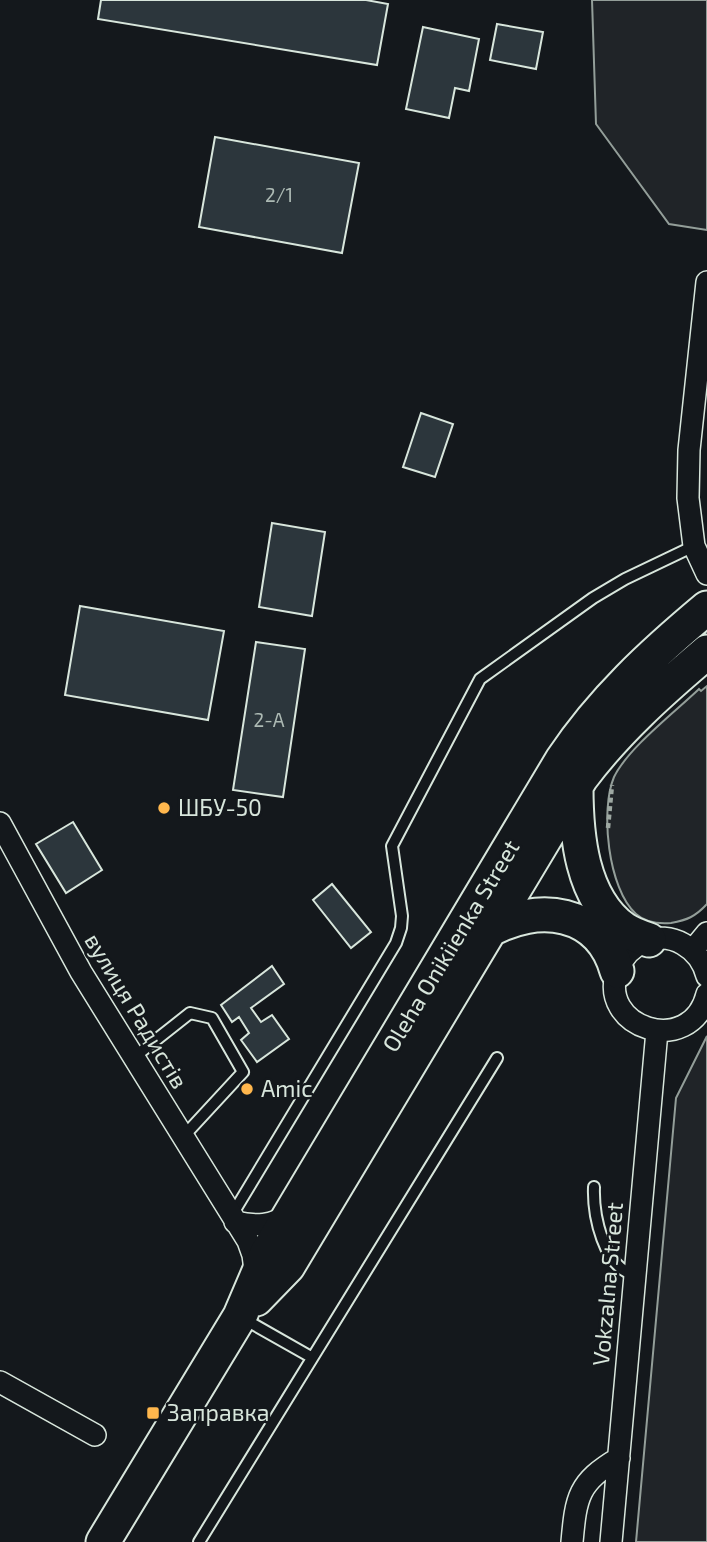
<svg xmlns="http://www.w3.org/2000/svg" width="707" height="1542" font-family="'Exo 2',sans-serif">
	<style>
		.green { fill: #202428; stroke: #939e99; stroke-width: 2 }
		.building { fill: #2c363c; stroke: #d8e6dc; stroke-width: 2 }
		.lines { fill: none; stroke-linecap: round; stroke-linejoin: round }
		.service-casing { stroke: #d8e6dc; stroke-width: 14 }
		.minor-casing { stroke: #d8e6dc; stroke-width: 24 }
		.primary-casing { stroke: #d8e6dc; stroke-width: 37 }
		.path { stroke: #9da8a2; stroke-width: 4.5; stroke-dasharray: 5 3.5; stroke-linecap: butt }
		.service { stroke: #14181c; stroke-width: 10 }
		.minor { stroke: #14181c; stroke-width: 21 }
		.primary { stroke: #14181c; stroke-width: 33 }
		.poi-dot { fill: #ffb74d; stroke: #14181c; stroke-width: 2.5 }
		.labels { text-anchor: middle; stroke-width: 5; stroke-linejoin: round; paint-order: stroke }
		.number-label { font-size: 19px; fill: #adbab4 }
		.poi-label { font-size: 23px; fill: #d8e6dc; stroke: #14181c; text-anchor: start }
		.street-label { font-size: 23px; fill: #d8e6dc; stroke: #14181c }
	</style>
	<rect width="100%" height="100%" fill="#14181c"/>
	<path class="green" d="M592 0H707V230L669 224 596 124Z
		M707 686V904C695 917 687 920 671 923 658 924 646 923 636 914 608 889 600 810 614 777 628 748 675 712 699 689L701 691Z
		M707 1036V1542H636L676 1098Z"/>
	<path class="building" d="M101 0H366L388 4 377 65 98 19Z
		M497 24 543 32 536 69 490 60Z
		M423 27 479 39 469 91 455 88 449 118 406 109Z
		M215 137 359 163 342 253 199 227Z
		M421 413 453 424 435 477 403 467Z
		M272 523 325 532 312 616 259 607Z
		M80 606 224 631 208 720 65 695Z
		M256 642 305 649 283 797 233 790Z
		M73 822 102 870 66 893 36 844Z
		M332 884 371 932 351 948 313 900Z
		M272 966 284 984 251 1008 261 1022 272 1015 289 1039 257 1062 241 1040 249 1033 239 1017 232 1022 221 1005Z"/>
	<g class="lines">
		<g class="service-casing">
			<path id="service" d="M133 1058 190 1013 212 1018 243 1072 182 1138
				M594 1187C593 1214 603 1269 636 1275
				M232 1215 396 943 401 928 402 916 392 846 480 679 593 598 625 579 694 546
				M244 1319 311 1357
				M199 1542 497 1058"/>
		</g>
		<g class="minor-casing">
			<path id="minor" d="M707 282 689 450 688 498 694 546 707 574
				M0 823 81 972 248 1241 253 1255 256 1277
				M693 950 707 933
				M707 976C700 948 671 930 644 942 632 947 623 957 618 969 595 1028 691 1059 707 994
				M235 1222C256 1227 272 1226 290 1214
				M0 1382 95 1435
				M572 1542C576 1497 578 1482 619 1458
				M611 1542 657 1031"/>
		</g>
		<g class="primary-casing">
			<path id="primary" d="M576 787C576 834 581 898 624 929 631 934 640 937 649 940
				M488 931C538 902 600 910 617 971
				M256 1299 288 1266 581 778C617 730 661 691 707 652
				M103 1542 240 1316 267 1253 562 760C602 700 652 654 707 608"/>
		</g>
		<path class="path" d="M608 828 612 785"/>
		<use href="#service" class="service"/>
		<use href="#minor" class="minor"/>
		<use href="#primary" class="primary"/>
	</g>
	<g class="poi-dot">
		<circle cx="164" cy="808" r="7"/>
		<circle cx="247" cy="1089" r="7"/>
		<rect x="146" y="1406" width="14" height="14" rx="3.5"/>
	</g>
	<g class="labels">
		<g class="number-label">
			<text x="279" y="202">2/1</text>
			<text x="269" y="727">2-А</text>
		</g>
		<g class="poi-label">
			<text x="178" y="816">ШБУ-50</text>
			<text x="261" y="1097">Amic</text>
			<text x="167" y="1421">Заправка</text>
		</g>
		<g class="street-label">
			<text transform="translate(451 946) rotate(-59)" y="8">Oleha Onikiienka Street</text>
			<text transform="translate(136 1011) rotate(59)" y="8">вулиця Радистів</text>
			<text transform="translate(608 1284) rotate(-85)" y="8">Vokzalna Street</text>
		</g>
	</g>
</svg>
